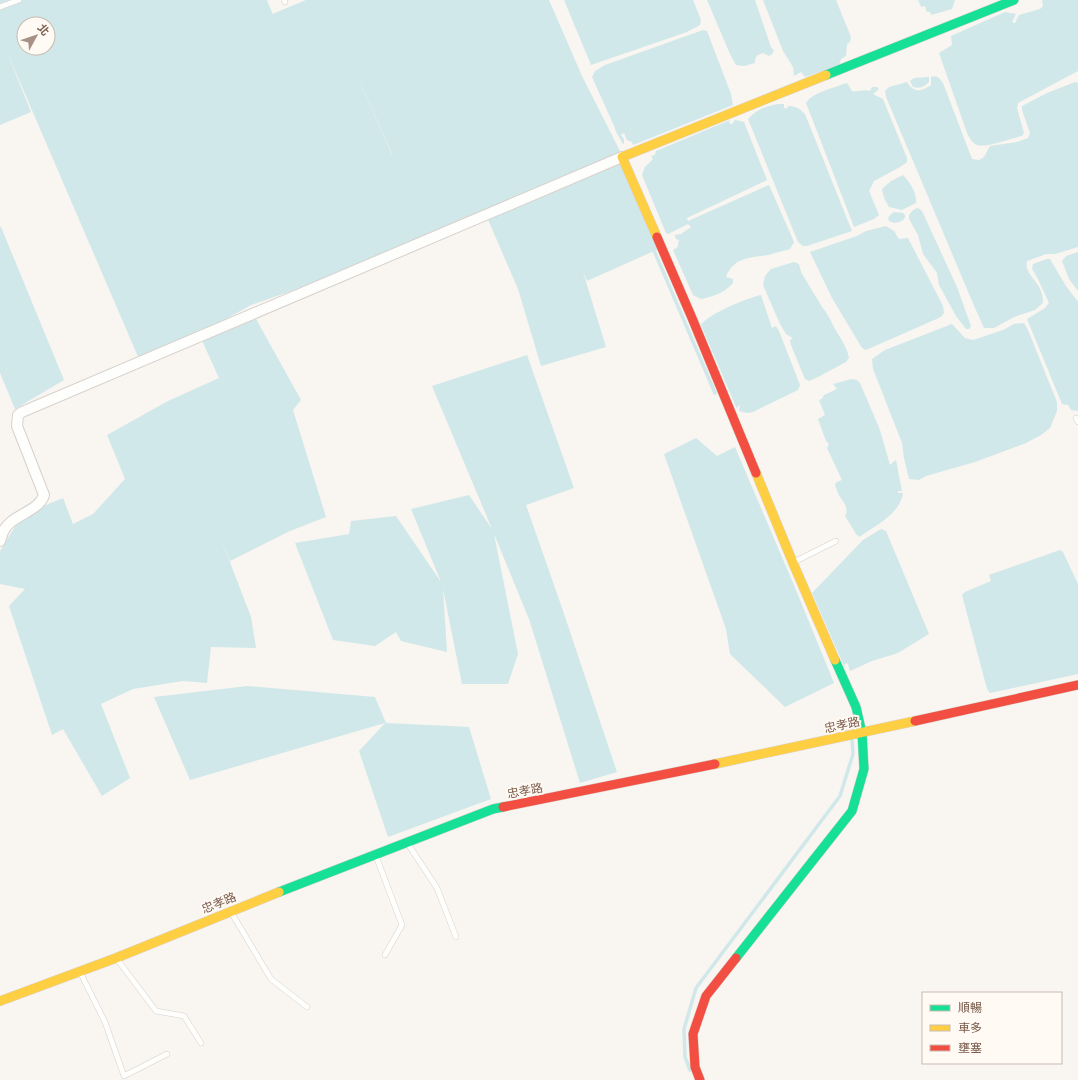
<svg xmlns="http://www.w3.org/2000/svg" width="1078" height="1080" font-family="Commissioner,'Noto Sans TC',sans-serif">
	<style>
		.water { fill: #d0e8ea; fill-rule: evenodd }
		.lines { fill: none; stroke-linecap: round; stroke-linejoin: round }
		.stream { stroke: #d0e8ea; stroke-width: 3.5 }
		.lane-casing { stroke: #d7d1cb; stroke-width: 6 }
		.street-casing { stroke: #d7d1cb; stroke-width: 12 }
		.fast-casing { stroke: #d9d2cb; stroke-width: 10 }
		.slow-casing { stroke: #d9d2cb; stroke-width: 10 }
		.jam-casing { stroke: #d9d2cb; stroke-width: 10 }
		.lane { stroke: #fefefd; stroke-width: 5 }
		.street { stroke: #fefefd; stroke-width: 10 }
		.fast { stroke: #16e098; stroke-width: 9 }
		.slow { stroke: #ffcf43; stroke-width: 9 }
		.jam { stroke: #f24e42; stroke-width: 9 }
		.labels { text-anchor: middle; stroke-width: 4; stroke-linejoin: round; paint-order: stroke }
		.street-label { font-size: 12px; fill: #7a5c4d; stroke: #fffaf3 }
	</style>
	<rect width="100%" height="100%" fill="#f9f5f0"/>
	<path class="water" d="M0 0H264L270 15 306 0H392L397 12 392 0H549L582 76 624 159 663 247 587 281 583 272 606 347 541 366 518 289 486 215 372 263 251 305 201 333 256 319 301 400 293 410 326 517 290 531 230 561 218 531 251 617 256 648 211 647 207 683 183 681 133 689 101 704 130 778 102 796 63 729 52 735 9 606 25 589 0 584V551L22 515 63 498 73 524 93 514 125 479 107 435 168 401 219 378 199 334 139 359 7 52 31 112 0 125ZM24 24H48V48H24ZM339 35 392 154V155Z
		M564 0H693L701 20 700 25 687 32 591 65Z
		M707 0H755L771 47 774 51 772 54 769 56 763 53C757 55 755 56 755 63L744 66 736 65 730 54Z
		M763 0H836L851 37 850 42 847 44 846 56 841 59 839 65 805 77 801 72 794 76 793 67 783 51Z
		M918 0H955L952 9 931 15 930 12H927L925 6 921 7Z
		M1042 0H1078V71L1018 103 1017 108 1024 133 1022 136C1011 138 987 148 977 145 972 143 970 138 967 133L939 53 952 45 951 36 1005 12 1016 14 1012 22 1015 23 1019 15 1040 9 1043 6Z
		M703 30 707 31 731 94 733 105 633 145 632 142 627 140 624 133 621 135 624 139V144L622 143C620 137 616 134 615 128L592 77 595 71 605 65Z
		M935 76 939 78 943 83 972 159 979 160 984 157 990 146 1017 142 1028 138 1030 133 1022 110V106L1047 93 1075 82 1078 83V247L1055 254H1046L1027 261C1024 271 1035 279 1039 287 1042 292 1043 298 1043 303L1035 310 1014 317 994 328H984L975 308 886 97 885 91 889 87 907 82C914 93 921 92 931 85V77Z
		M929 77V82C924 87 919 89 913 87L910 81 914 78Z
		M847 83 852 91C859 92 864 89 870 91L872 87H877L879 89 873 94 883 99 907 158V162L900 167 874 181 869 191 879 215 874 219 854 227 806 103C811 93 836 87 847 83Z
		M779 104H784V108L787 109 788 106C795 106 799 108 805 114L852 231 807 246H803L798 242 748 119C758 109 765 106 779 104Z
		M730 120 729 123 732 124 735 120 744 122 767 180 687 218 688 221 769 185 794 242 790 249C783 251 775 253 768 255 750 258 734 257 726 277L733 279V283C723 294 714 296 701 299L693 295 673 250C680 247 677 245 679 240L676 239 675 235 681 234 691 227 688 224 668 234 666 233 642 175 645 167 653 159 651 156 655 155 656 151Z
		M903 175C910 183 917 192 916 203L902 210 889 207 884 198 882 189 891 181Z
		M918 208 922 211 957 287 971 326 969 329H966L956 316 939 285 937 273 923 254 918 235 909 219V215L913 210Z
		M894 212 903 213 905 215V218C901 223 894 224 889 221L888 218 891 214Z
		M886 226 894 231 899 239 908 238 943 306 944 313 941 317 866 350 862 348 832 298 810 252 857 236 866 231Z
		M0 227H1L64 380 15 409 0 373Z
		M1078 252V291L1069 279 1062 261 1066 256Z
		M1047 259H1050L1066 286 1078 302V411L1071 410 1068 405 1062 404 1027 319 1045 308 1049 303 1037 277 1032 269 1033 264Z
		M794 262 799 264 801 272 822 307C828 314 831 321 835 329 841 339 847 347 849 358L846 362 820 376 809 381 805 379 791 345 790 340 793 338 786 334 780 324 763 285 765 276 771 269Z
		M761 295 772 328 776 326 779 331 800 385 798 390 753 412 747 413 739 411 740 405 738 406 737 409 701 325C706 315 749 297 761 295Z
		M1024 323 1028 330 1057 402V411L1050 428 1041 435 1026 443 975 462 926 476 919 480 909 479 904 458 902 443 873 369 872 359 885 350 952 324 965 338 973 340 1003 330 1014 324Z
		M527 355 574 488 526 505 561 605 617 772 580 783 529 619 494 534 518 654 508 684H462L443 589 447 652 401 641 396 632 375 646 333 640 295 543 349 534 351 521 396 516 441 582 411 509 469 495 492 529 432 386Z
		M852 379 857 380 860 383 880 430 890 465 896 460 902 491H898V493H903C900 514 875 526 859 537L856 534 845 516C849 509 844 502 840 497 838 494 836 488 835 484L837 482 842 480 827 448 829 444 826 441 818 419 825 415 819 400 822 399 824 395 837 389 833 384Z
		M696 438 717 456 735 447 796 590 834 683 785 707 730 654 726 629 664 454Z
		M881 529 886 531 929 634 898 653 872 661 850 671 848 664 846 663 844 666 812 593 863 540Z
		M1060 550 1063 552 1078 584V674L990 693 987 689 962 595 965 592 991 581 989 575Z
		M248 686 375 697 386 723 469 727 491 799 388 837 359 751 385 723 190 780 154 697Z"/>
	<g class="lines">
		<path class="stream" d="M265 0 272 17
			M653 248 715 393
			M852 717V732
			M690 1070 685 1057 684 1029 696 988 840 796 853 754 852 739"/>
		<g class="lane-casing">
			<path id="lane" d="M284 0 285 2
				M0 7 19 0
				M1076 418 1078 422
				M794 562 836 541
				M408 844 437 888 456 937
				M376 856 402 925 385 955
				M231 912 271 979 307 1007
				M117 959 156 1011 184 1016 201 1043
				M80 972 105 1022 124 1076 167 1054"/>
		</g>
		<g class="street-casing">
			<path id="street" d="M0 541C1 538 2 535 3 532 10 515 39 512 44 495L17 426 18 415 22 412 622 157"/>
		</g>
		<g class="fast-casing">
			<path id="fast" d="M826 75 1014 0
				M279 892 493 809 503 807
				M736 958 852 811 864 769 862 733 856 707 835 660"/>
		</g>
		<g class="slow-casing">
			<path id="slow" d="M657 237 622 157 826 75
				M756 473 793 563 835 660
				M715 764 915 721
				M0 1001 116 958 279 892"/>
		</g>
		<g class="jam-casing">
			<path id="jam" d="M657 237 692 318 756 473
				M915 721 1078 685
				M503 807 715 764
				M700 1080 695 1067 693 1034 706 996 736 958"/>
		</g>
		<use href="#lane" class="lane"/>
		<use href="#street" class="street"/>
		<use href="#fast" class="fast"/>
		<use href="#slow" class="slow"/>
		<use href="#jam" class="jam"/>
	</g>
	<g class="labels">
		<g class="street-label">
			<text transform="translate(842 725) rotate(-12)" y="4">忠孝路</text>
			<text transform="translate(525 791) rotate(-11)" y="4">忠孝路</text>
			<text transform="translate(219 903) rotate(-22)" y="4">忠孝路</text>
		</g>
	</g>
	<rect x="922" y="992" width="140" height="72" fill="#fffaf3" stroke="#cabbb1"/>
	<rect x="930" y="1005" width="20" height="6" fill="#16e098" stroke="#cabbb1"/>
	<text x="958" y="1012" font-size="12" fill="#7a5c4d">順暢</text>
	<rect x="930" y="1025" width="20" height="6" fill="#ffcf43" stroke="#cabbb1"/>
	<text x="958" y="1032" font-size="12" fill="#7a5c4d">車多</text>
	<rect x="930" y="1045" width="20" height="6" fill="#f24e42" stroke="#cabbb1"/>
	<text x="958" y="1052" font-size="12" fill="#7a5c4d">壅塞</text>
	<g transform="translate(36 36) rotate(50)"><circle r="19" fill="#fffaf3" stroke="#cabbb1"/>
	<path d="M0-3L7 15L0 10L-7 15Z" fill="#a69286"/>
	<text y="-6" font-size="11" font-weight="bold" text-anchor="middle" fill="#7a5c4d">北</text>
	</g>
</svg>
